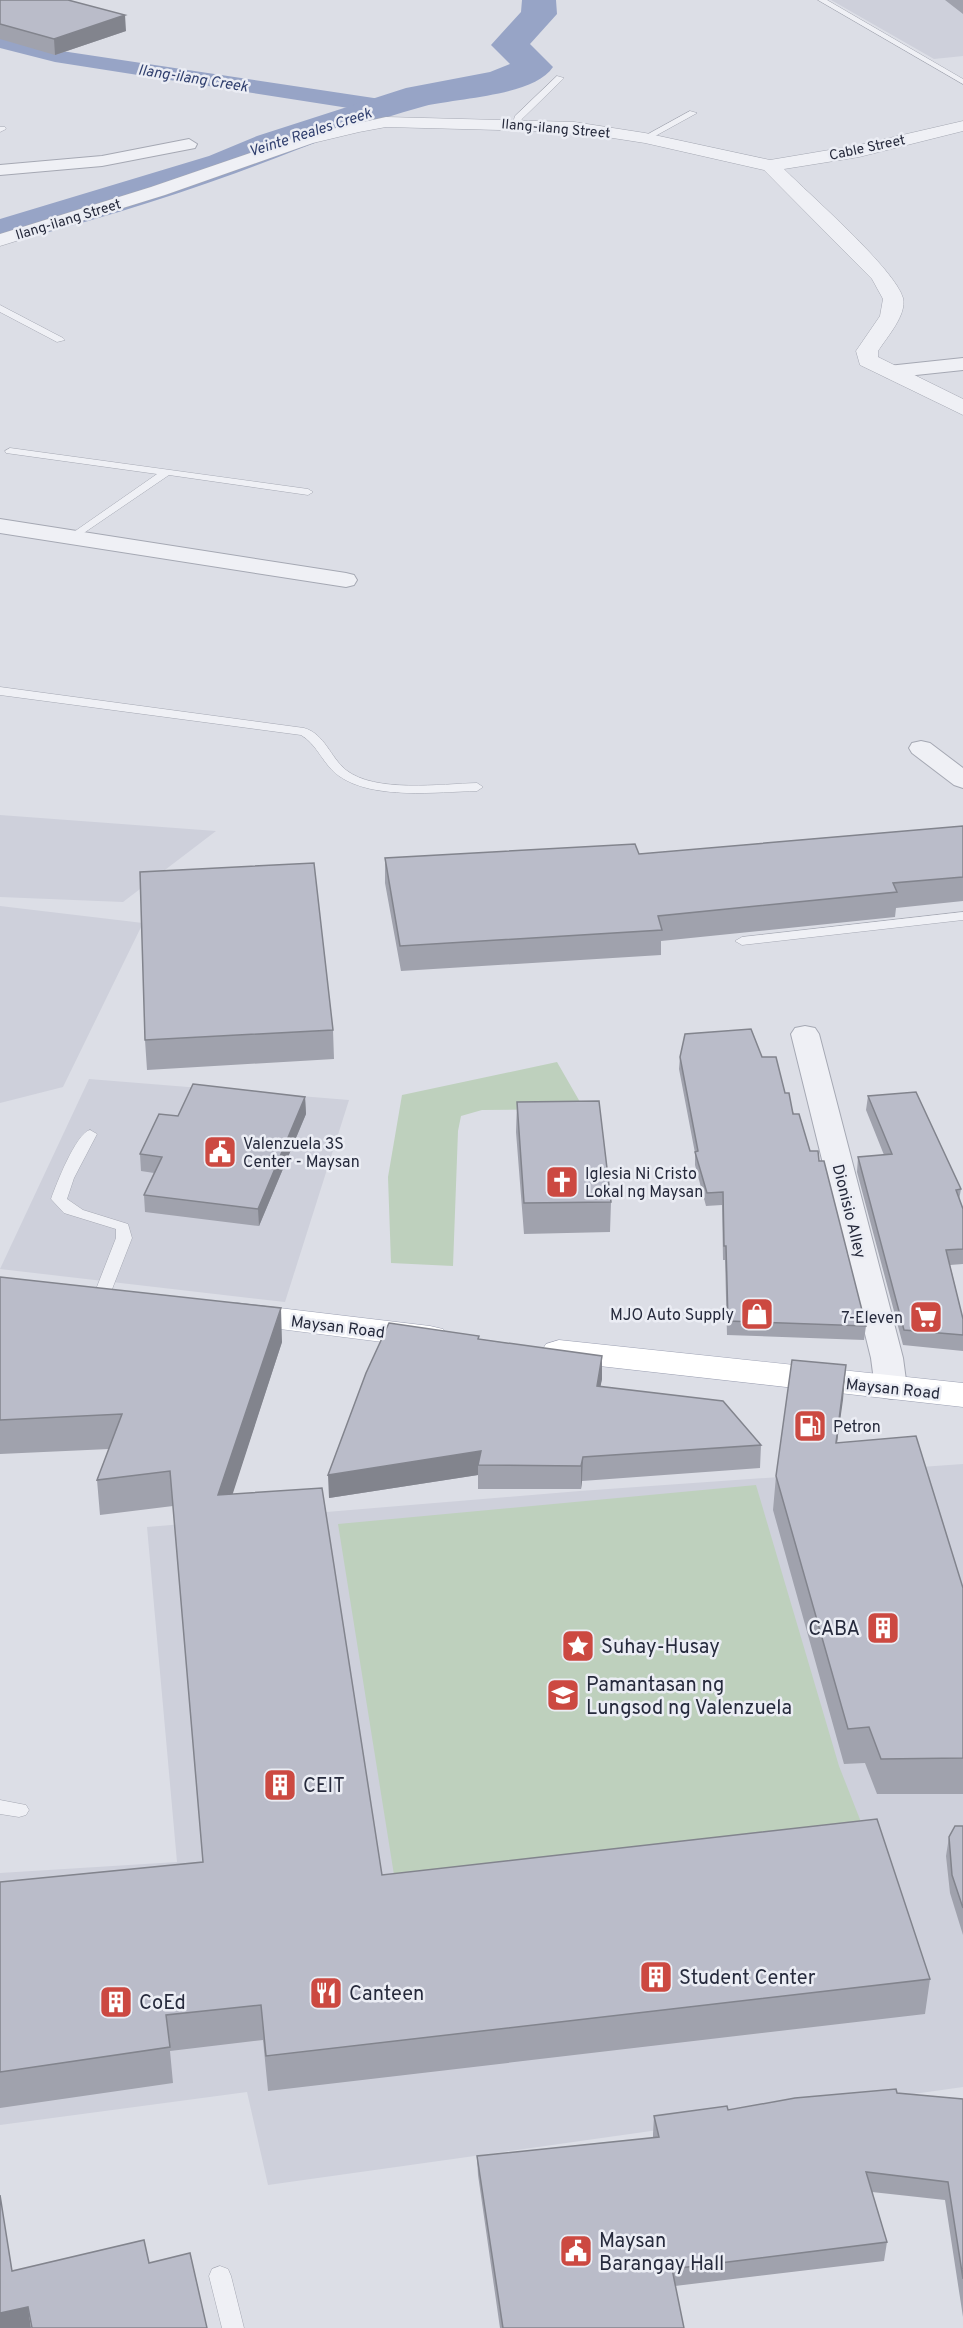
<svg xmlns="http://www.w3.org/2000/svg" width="963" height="2328" font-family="Overpass,sans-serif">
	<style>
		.built { fill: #ced0db }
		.green { fill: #bed0bd }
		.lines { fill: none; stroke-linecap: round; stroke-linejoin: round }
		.canal { fill: #97a4c6; fill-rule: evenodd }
		.river { fill: #97a4c6; fill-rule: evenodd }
		.service-casing { stroke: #a5a8b3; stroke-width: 1 }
		.minor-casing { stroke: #a5a8b3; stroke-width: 2 }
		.tertiary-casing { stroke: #a5a8b3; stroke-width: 1 }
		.primary-casing { stroke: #9ca0b2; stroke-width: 1 }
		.service { fill: #eff0f5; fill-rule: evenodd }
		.minor { fill: #eff0f5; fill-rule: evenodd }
		.tertiary { fill: #eff0f5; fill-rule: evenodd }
		.primary { fill: #fff; fill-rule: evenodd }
		.wall { fill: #a0a2ad }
		.shaded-wall { fill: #82848d }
		.building { fill: #babcc9; stroke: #82848d; stroke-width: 1.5 }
		.labels { text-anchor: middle; stroke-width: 5; stroke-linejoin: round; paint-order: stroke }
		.far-street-label { font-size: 14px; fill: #262a3c; stroke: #ebedf4 }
		.far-water-label { font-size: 15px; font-style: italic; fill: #31406f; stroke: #ebedf4 }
		.poi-label { font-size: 16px; fill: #262a3c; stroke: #ebedf4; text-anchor: start }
		.street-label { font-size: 16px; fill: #262a3c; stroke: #ebedf4 }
		.near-poi-label { font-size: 20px; fill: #262a3c; stroke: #ebedf4; text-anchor: start }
	</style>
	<rect width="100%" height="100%" fill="#dcdee6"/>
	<path class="built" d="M831 0H963V56L934 59Z
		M0 815 216 831 123 902 0 897Z
		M0 906 143 923 63 1087 0 1103Z
		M89 1079 349 1100 285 1302 0 1269Z
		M963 1464V2087L268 2185 247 2092 0 2125V1873L177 1862 147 1527 580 1491Z"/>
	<path class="green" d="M557 1062 584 1109 482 1110 461 1116 458 1131 453 1266 391 1263 388 1177 402 1095Z
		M756 1485 839 1766 870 1845 398 1900 338 1524Z"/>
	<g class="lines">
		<path class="canal" d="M0 36 55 50 387 100 395 102 398 107 395 112 387 114 55 62 0 48Z"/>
		<path class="river" d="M522 0H556L557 14 530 44 553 67C534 96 458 98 425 106 360 123 299 150 236 173 159 201 79 225 0 245V219L209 156 257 136 406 88 490 72 510 64 491 45 521 12Z"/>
		<g class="service-casing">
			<path id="service" d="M818 0H827L963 79V84Z
				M557 76 564 78 522 119 518 126H512L515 116Z
				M690 111 697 113 648 140 641 138Z
				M0 127H5L6 129 0 132Z
				M0 305 63 338 65 340 57 342 0 312Z
				M10 448 308 489 313 492 308 495 169 475 72 541 68 540V536L157 474 6 453 5 451Z
				M0 687 304 728C325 734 330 757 346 770 375 793 441 784 477 783L483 787 477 791C437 792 373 800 339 776 323 765 318 745 301 735L0 695Z
				M963 912V920L742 945 735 941 742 937Z
				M90 1130 97 1134 74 1178 67 1199 83 1210 128 1224 132 1238 109 1297 101 1302 93 1297 116 1238V1229L64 1213 51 1199C56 1185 76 1133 90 1130Z
				M0 1800 26 1805 29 1810 26 1815 19 1817 0 1814Z
				M220 2266 228 2269 231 2276 244 2328H222L209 2276 212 2269Z"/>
		</g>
		<g class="minor-casing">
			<path id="minor" d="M189 139 197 144 195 148 102 166 0 175V165L102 156Z
				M963 358V370L888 378 878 372 888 366Z
				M0 519 346 573 354 575 357 580 354 585 346 587 0 533Z
				M921 741 930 743 963 768V788L954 785 912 753 909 748 912 743Z
				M805 1026 815 1028 819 1034 903 1358 907 1388 903 1396 891 1399 879 1396 875 1388 871 1358 791 1034 795 1028Z"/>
		</g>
		<g class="tertiary-casing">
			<path id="tertiary" d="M386 117 574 122 645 133 770 160 859 145 963 121V131L859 157 784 169C809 194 895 269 903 298 907 315 887 337 878 351V357L963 399V415L860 365 856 351 880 316 883 299 872 279 764 170 645 143 574 132 386 127 359 132 313 143 165 195 0 246V234L151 187 300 136Z"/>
		</g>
		<g class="primary-casing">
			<path id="primary" d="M237 1303 430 1326 443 1329 448 1337 443 1345 430 1348 225 1322 219 1314 225 1306Z
				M559 1340 963 1383V1407L546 1360 541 1352 546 1344Z"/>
		</g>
		<use href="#service" class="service"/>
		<use href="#minor" class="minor"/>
		<use href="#tertiary" class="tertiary"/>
		<use href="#primary" class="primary"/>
	</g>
	<path class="wall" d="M0 0 126 31 55 55 0 39Z
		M945 0H963V14Z
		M963 826V901L896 908 895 917 661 941V955L401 971 385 883V858L639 854Z
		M333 1030 334 1059 147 1070 145 1040Z
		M680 1057H762L785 1093 810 1151 819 1161 866 1326 864 1340 727 1335 725 1260H723L722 1205 706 1206 695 1165V1153L679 1069Z
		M868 1096 961 1189 959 1200 963 1209V1264L950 1265 963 1319V1351L903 1345 857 1172 858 1157 884 1155 866 1110Z
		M305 1097 306 1114 259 1226 145 1212 144 1195 154 1173 141 1171 140 1154 178 1116Z
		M517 1102 611 1202 610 1232 524 1234 516 1132Z
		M0 1277 282 1342 232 1494 382 1875 930 1979 925 2014 268 2091 263 2040 170 2051 173 2083 0 2108V1882L203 1862 173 1506 100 1515 97 1480 109 1449 0 1454Z
		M479 1339 602 1356V1379L600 1387 761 1445 760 1468 582 1481 581 1489H478V1475L329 1498Z
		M846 1365 837 1443 963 1588V1794H877L865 1763 844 1764 773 1510 776 1476Z
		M963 1826V1935L950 1893 946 1856 949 1837Z
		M897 2093 963 2099V2317L945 2200 872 2192 887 2242 884 2261 675 2286 684 2328H500L478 2175 477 2156 653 2138V2134L654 2116 728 2110Z"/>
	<path class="shaded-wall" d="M125 15 126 31 55 55 54 39Z
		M305 1097 306 1114 259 1226 258 1209Z
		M281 1308 282 1342 221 1530 218 1495Z
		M602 1356V1379L596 1409 597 1386Z
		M846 1365 843 1400 832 1478 836 1443Z
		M481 1451 478 1465V1475L329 1498 328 1475Z
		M583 1457 582 1481 581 1489V1466Z
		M28 2307 31 2328H0V2313Z"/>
	<path class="building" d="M0 0H68L125 15 54 39 0 24Z
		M963 826V877L893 883 897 892 658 916 662 930 400 946 385 858 635 844 639 854Z
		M314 863 333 1030 145 1040 140 872Z
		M751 1029 762 1057H776L785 1093H789L793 1114H799L810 1151H818L819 1161H824L866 1326 728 1321 726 1246H724L723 1192 707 1193 695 1152 698 1151 680 1057 685 1034Z
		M193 1084 305 1097 258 1209 144 1195 162 1157 140 1154 159 1114 178 1116Z
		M916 1092 961 1189 956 1190 963 1209V1249L946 1250 963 1319V1335L904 1330 858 1157 892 1154 868 1096Z
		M599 1101 611 1202 524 1203 517 1102Z
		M0 1277 281 1308 218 1495 322 1488 382 1875 877 1819 930 1979 266 2056 261 2005 166 2015 170 2047 0 2072V1882L203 1862 170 1471 97 1480 122 1414 0 1420Z
		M389 1323 479 1336 478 1339 602 1356 597 1386 723 1401 761 1445 583 1457 581 1466 478 1465 481 1451 328 1475 366 1373Z
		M792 1360 846 1365 836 1443 916 1436 963 1588V1758L881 1759 869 1727 848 1729 776 1476Z
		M955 1826H963V1908L952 1875 949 1837Z
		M896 2089 897 2093 963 2099V2279L948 2182 866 2172 887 2242 672 2269 684 2328H503L477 2156 659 2137 654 2116 727 2106 728 2110 795 2098Z
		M0 2195 12 2271 144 2240 149 2263 190 2253 207 2328H32L28 2307 0 2313Z"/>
	<defs>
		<g id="civic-square" transform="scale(1.725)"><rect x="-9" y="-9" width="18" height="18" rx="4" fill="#cc4941" stroke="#ebedf4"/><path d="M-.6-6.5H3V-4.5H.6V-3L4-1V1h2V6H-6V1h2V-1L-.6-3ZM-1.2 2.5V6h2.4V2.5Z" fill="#fff"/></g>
		<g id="church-square" transform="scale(1.725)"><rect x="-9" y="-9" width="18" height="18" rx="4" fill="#cc4941" stroke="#ebedf4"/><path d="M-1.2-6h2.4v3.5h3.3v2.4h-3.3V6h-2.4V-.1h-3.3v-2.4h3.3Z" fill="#fff"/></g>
		<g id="shop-square" transform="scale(1.725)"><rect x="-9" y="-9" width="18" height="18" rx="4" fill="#cc4941" stroke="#ebedf4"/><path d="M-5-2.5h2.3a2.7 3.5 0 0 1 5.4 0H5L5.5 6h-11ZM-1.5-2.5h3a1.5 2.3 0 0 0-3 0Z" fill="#fff"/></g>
		<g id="supermarket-square" transform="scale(1.725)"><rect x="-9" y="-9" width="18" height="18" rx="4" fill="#cc4941" stroke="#ebedf4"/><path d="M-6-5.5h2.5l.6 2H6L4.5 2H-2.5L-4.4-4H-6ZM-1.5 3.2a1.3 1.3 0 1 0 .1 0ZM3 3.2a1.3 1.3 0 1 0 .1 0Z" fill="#fff"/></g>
		<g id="fuel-square" transform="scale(1.725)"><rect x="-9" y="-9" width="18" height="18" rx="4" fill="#cc4941" stroke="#ebedf4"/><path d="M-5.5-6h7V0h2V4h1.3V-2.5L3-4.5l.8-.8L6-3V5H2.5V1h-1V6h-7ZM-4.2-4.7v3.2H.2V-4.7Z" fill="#fff"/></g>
		<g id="building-square" transform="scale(1.725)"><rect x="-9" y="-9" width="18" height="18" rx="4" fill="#cc4941" stroke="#ebedf4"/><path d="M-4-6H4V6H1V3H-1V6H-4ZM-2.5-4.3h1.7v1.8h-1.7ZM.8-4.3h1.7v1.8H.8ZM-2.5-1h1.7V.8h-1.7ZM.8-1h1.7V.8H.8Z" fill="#fff"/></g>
		<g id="sight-square" transform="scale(1.725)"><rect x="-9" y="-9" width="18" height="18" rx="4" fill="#cc4941" stroke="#ebedf4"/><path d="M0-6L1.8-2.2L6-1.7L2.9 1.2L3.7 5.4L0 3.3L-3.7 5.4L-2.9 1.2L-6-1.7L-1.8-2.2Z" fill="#fff"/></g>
		<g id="university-square" transform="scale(1.725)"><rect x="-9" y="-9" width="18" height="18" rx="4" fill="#cc4941" stroke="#ebedf4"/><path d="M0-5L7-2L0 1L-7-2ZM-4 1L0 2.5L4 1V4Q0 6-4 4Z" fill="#fff"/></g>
		<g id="restaurant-square" transform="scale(1.725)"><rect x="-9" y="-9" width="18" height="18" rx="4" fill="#cc4941" stroke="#ebedf4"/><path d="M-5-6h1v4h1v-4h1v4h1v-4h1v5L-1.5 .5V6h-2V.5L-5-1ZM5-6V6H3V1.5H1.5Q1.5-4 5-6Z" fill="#fff"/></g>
	</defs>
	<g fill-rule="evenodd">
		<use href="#civic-square" x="220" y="1152"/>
		<use href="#church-square" x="562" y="1182"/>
		<use href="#shop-square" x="757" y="1314"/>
		<use href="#supermarket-square" x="926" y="1317"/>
		<use href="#fuel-square" x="810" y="1426"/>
		<use href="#building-square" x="883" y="1628"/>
		<use href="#sight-square" x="578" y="1646"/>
		<use href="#university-square" x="563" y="1695"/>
		<use href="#building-square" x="280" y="1785"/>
		<use href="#building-square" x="656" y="1977"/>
		<use href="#restaurant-square" x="326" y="1993"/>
		<use href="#building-square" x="116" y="2002"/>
		<use href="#civic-square" x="576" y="2251"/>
	</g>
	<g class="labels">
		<g class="far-street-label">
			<text transform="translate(556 128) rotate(5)" y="5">Ilang-ilang Street</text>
			<text transform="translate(867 147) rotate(-12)" y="5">Cable Street</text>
			<text transform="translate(68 219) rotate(-17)" y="5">Ilang-ilang Street</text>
		</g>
		<g class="far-water-label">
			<text transform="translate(193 78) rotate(9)" y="5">Ilang-ilang Creek</text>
			<text transform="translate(310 132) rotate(-18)" y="5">Veinte Reales Creek</text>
		</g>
		<g class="poi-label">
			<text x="243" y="1149">Valenzuela 3S<tspan x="243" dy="18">Center - Maysan</tspan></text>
			<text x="585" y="1179">Iglesia Ni Cristo<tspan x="585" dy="18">Lokal ng Maysan</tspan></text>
			<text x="734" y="1320" text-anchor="end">MJO Auto Supply</text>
			<text x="903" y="1323" text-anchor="end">7-Eleven</text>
			<text x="833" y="1432">Petron</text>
		</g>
		<g class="street-label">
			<text transform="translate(850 1211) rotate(76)" y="6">Dionisio Alley</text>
			<text transform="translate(338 1326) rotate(7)" y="6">Maysan Road</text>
			<text transform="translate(893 1388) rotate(6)" y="6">Maysan Road</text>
		</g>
		<g class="near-poi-label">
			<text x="860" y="1635" text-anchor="end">CABA</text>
			<text x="601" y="1653">Suhay-Husay</text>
			<text x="586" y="1691">Pamantasan ng<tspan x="586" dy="23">Lungsod ng Valenzuela</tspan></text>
			<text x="303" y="1792">CEIT</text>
			<text x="679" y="1984">Student Center</text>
			<text x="349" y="2000">Canteen</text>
			<text x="139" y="2009">CoEd</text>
			<text x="599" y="2247">Maysan<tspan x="599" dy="23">Barangay Hall</tspan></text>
		</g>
	</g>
</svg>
